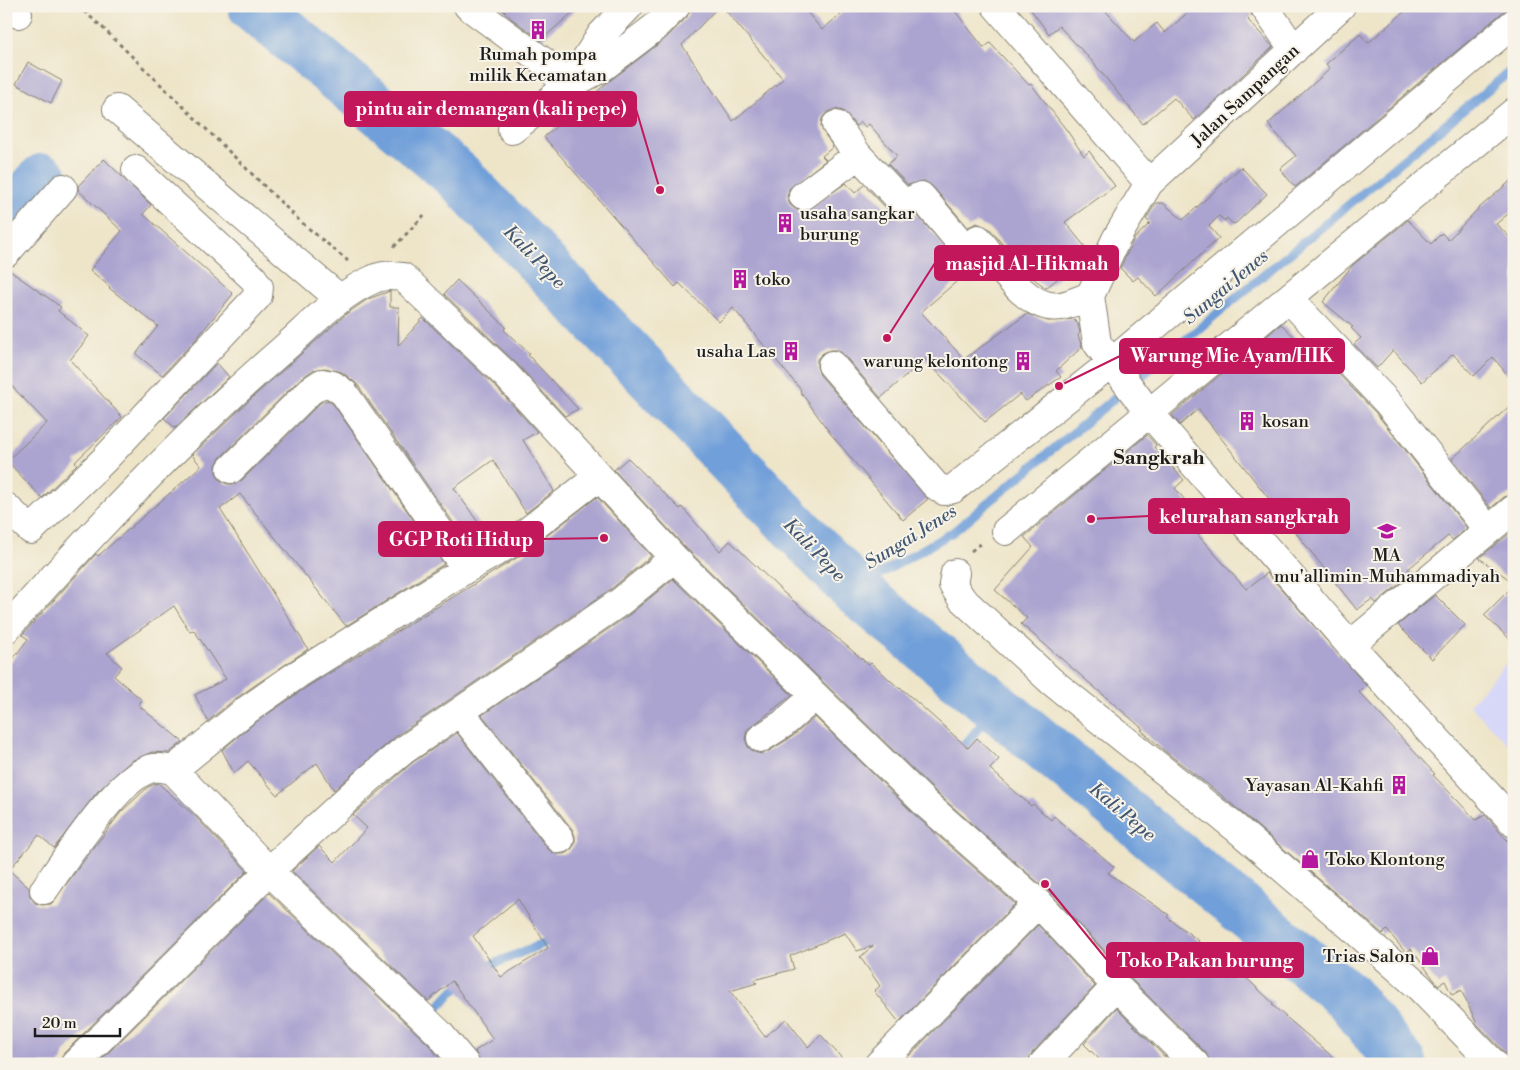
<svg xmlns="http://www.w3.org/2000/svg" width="1520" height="1070" font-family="'Libre Bodoni',serif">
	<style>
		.built { fill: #d7d7f8 }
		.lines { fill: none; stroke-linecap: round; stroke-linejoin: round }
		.stream { stroke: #709fd9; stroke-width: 9 }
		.river { stroke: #709fd9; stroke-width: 51 }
		.building { fill: #aca4d0; fill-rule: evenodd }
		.street-casing { stroke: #858072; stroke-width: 30 }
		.path { stroke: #858072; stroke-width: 3; stroke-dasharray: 4 4; stroke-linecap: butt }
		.street { stroke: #fff; stroke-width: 28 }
		.labels { text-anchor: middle; stroke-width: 4; stroke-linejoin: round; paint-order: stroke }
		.poi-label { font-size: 18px; fill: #1c1c1c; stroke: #f7f3e8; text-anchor: start }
		.street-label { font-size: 18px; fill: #1c1c1c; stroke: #f7f3e8 }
		.water-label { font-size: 19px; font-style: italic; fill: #425771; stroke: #f7f3e8 }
		.quarter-label { font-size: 20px; font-weight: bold; fill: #1c1c1c; stroke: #f7f3e8 }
		.leader { fill: none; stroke: #c2185b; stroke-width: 2 }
		.callout-dot { fill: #c2185b; stroke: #f7f3e8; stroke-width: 2 }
		.callout { fill: #c2185b; stroke: #c2185b; stroke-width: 2 }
		.callout-label { font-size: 19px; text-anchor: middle; font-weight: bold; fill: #fff }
	</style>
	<rect width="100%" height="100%" fill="#f7f3e8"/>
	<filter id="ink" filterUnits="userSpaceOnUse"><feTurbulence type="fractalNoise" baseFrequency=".02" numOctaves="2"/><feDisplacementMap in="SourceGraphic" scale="10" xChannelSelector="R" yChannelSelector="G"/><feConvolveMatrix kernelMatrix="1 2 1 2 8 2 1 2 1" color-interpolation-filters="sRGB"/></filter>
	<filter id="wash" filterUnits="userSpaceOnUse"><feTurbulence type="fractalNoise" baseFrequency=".0096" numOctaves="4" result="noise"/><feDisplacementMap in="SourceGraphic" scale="20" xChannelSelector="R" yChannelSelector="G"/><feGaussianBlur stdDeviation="1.12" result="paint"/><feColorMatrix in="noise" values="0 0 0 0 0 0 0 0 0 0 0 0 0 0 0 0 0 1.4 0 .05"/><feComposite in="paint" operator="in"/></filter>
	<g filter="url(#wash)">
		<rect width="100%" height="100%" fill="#eee5c9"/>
		<path class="built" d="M1514 654V750L1469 705Z"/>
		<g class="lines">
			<path class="stream" d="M854 589 953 532 1514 68
				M957 754 996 707
				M482 969 556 938
				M427 1019 452 992 466 981"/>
			<path class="river" d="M253 6 458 176 854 589 1348 997 1402 1064
				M6 222 43 179"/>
		</g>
		<g id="blocks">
			<path class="building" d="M499 6H580L541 40 512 19Z
				M691 6H719L682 45 733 121 783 79 722 6H802L822 30 850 6H951L984 48 990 43 1029 85 1031 84 1068 132 1084 156 1089 151 1115 186 1065 222 1090 253 1046 288 1025 272 990 229 977 223 968 227 932 186 924 181 908 185 888 164 897 156 869 124 865 127 861 122 856 126 843 111 835 109 827 112 822 118 821 127 833 147 822 156 826 160 789 189 787 197 790 205 797 210 805 211 846 183 855 193 864 185 893 215 902 219 917 215 959 262 967 263 975 260 977 264 921 312 964 359 1027 314 1048 321 1073 319 1078 324 1080 333 1078 335 1082 347 1056 371 1061 377 1026 401 1020 394 985 422 925 359 881 398 843 354 838 350H830L822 354 817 359V367L820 375 928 499 903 520 830 433 800 391 801 390 733 308 719 322 679 283 675 287 544 137 607 83 665 39 687 17Z
				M1028 6H1101L1134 42 1157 23 1165 33 1195 6H1249L1252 16 1248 20 1273 47 1194 120 1174 98 1143 124 1092 61 1059 26 1049 34Z
				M1411 6H1514V8L1504 11 1295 187 1280 169 1296 156 1268 124 1330 69 1326 64 1360 34 1368 43Z
				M28 62 62 81 51 103 16 84Z
				M104 159 151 205 143 214 233 294 196 339 162 375 136 354 158 326 109 288 110 287 90 270 122 231 78 190V186Z
				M1241 167 1267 194 1236 223 1233 224 1227 218 1225 221 1219 216 1209 226 1219 238 1156 296 1138 277 1133 281 1120 268 1134 239 1150 223 1146 219 1156 203H1163L1183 220Z
				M1514 178V209L1496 224 1514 241V383L1493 357 1474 376 1453 354 1422 382 1393 350 1377 368 1354 344 1361 338 1351 328 1353 327 1323 302 1353 265 1408 220 1431 244 1442 233 1448 240 1479 208Z
				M6 268 61 307 58 311 89 336 70 360 122 417 75 462 77 464 42 498 7 461 47 423 6 380Z
				M457 280 506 327 504 330 530 354 528 355 578 409 565 416 517 364 444 294Z
				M390 291V307H399L398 346 423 318 495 386 537 432 523 440 554 491 526 513 493 460 454 488 489 538 471 548 357 384 342 372 325 368 313 370 299 380 220 458 216 465V473L220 480 227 484H235L242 480 320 403 327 400 333 404 444 564 346 626 240 494 220 509 308 649 235 699 208 721 195 695 226 679 194 630 190 632 174 606 107 653 122 667 114 676 142 700 138 705 183 742 169 753 152 752 131 761 98 791 54 848 39 835 9 870 29 888 30 896 35 903 42 905 51 904 121 812 148 787 158 783 195 816 247 871 64 1053 60 1064H6V668L28 639 22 635 96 554 98 556 201 466 192 455 255 395 346 314 368 299Z
				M1281 324 1299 341 1302 339 1325 368 1329 364 1376 413 1467 528 1453 540 1448 536 1408 569 1413 573 1376 603 1372 599 1357 610 1198 409 1180 425 1172 415Z
				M217 363 229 377 175 428 164 418Z
				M1514 402V494L1504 497 1491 508 1452 459Z
				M1147 435 1156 445 1154 447 1184 480 1175 488 1208 528 1198 535 1246 589 1267 573 1366 685 1359 692 1435 774 1433 775 1476 820 1485 815 1514 848V1062L1477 1024 1461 990 1452 995 1445 981 1438 985 1411 949 1406 953 1387 930 1383 934 1221 795 1166 752 1141 730 1143 729 1021 624 1027 618 995 590 1033 547 1024 537Z
				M628 458 680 509 682 507 720 551 730 541 784 593 869 665 871 663 900 689 901 688 968 748 977 738 999 759 990 769 1031 806 1033 804 1051 820 1054 816 1075 835 1089 845 1114 867 1108 873 1169 915 1167 917 1199 941 1195 946 1235 975 1239 971 1274 1004 1272 1005 1341 1064H1210L1206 1053 1135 983 1049 892 937 793 685 547 614 470Z
				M597 497 651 556 611 589 395 737 334 790 317 763 277 795 248 761 234 773 222 750 253 724 307 687 523 554Z
				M1514 530V583L1479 558Z
				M673 579 792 695 747 730 745 739 748 747 754 752 762 754 769 751 793 736 815 717 916 816 1015 904 899 1022 874 991 880 986 860 957 873 946 857 951 845 933 790 956 794 969 754 980 757 983 730 991 765 1037 786 1019 808 1047 821 1035 847 1064H480L475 1051 493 1039 452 981 428 1001 292 871 319 846 335 862 367 828 353 815 413 762 457 733 548 849 555 854H563L569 852 575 844V836L572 829 482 715 629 615ZM518 899 548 948 501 977 473 936Z
				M1514 585V643L1484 615Z
				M1435 595 1465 625 1432 659 1398 625Z
				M269 893 428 1044 444 1064H97Z
				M1038 925 1095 986 1032 1053 1028 1064H901Z
				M1116 1008 1172 1064H1104L1084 1044Z"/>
		</g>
	</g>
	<g filter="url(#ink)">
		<use href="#blocks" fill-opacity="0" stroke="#858072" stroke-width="1"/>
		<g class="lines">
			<g class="street-casing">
				<path id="street" d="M8 6 18 14
					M468 6 544 62 568 86
					M996 6 1149 183
					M1264 6 1294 50
					M1341 6 1149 183 1116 239 1090 296 1097 343 1146 409 1350 645 1514 823
					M569 85 601 35 629 6
					M117 109 340 299
					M836 125 858 155 904 204 921 196 965 248 978 239C997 262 1027 312 1061 306 1071 304 1081 299 1090 296
					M512 130 568 86 600 69 654 28 676 6
					M803 196 858 155
					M6 253 63 188
					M1289 299 1388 403 1488 530
					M832 365 935 485 944 491 953 489 1111 363 1514 23
					M231 469 310 391 322 383 333 385 344 393 466 569
					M6 507 31 530 103 461 258 296 259 287 253 278 136 170
					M1006 531 1514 112
					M955 573 953 585 962 599 1051 681 1236 828 1350 926 1419 987 1494 1064
					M6 629C94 532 183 436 281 351 310 326 338 294 374 279 384 274 393 276 403 277L506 375 674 558 926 804 1038 903 1124 994 1195 1064
					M1350 645 1514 509
					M460 712 560 839
					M761 738 783 724 815 696
					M173 770 244 712 298 674 466 569 515 541 598 477
					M44 890C63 863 121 772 154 768 160 767 167 769 173 770L269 871 439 1033 465 1064
					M75 1064 269 871 369 779 404 750 620 602 674 558
					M879 1064 1038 903
					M1043 1064 1116 986"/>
			</g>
			<path class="path" d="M78 6 103 28 301 222 348 261
				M394 247 427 212
				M971 551 982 543"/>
			<use href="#street" class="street"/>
		</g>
	</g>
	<defs>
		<g id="building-bare" transform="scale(1.5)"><path d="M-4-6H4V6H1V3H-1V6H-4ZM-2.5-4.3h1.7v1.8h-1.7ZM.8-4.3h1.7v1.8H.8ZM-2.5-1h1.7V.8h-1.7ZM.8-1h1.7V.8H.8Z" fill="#b5179e" stroke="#f7f3e8" stroke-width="2.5" paint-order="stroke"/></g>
		<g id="school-bare" transform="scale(1.5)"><path d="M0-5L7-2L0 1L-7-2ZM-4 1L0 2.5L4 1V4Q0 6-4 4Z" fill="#b5179e" stroke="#f7f3e8" stroke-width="2.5" paint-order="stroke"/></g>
		<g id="shop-bare" transform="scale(1.5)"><path d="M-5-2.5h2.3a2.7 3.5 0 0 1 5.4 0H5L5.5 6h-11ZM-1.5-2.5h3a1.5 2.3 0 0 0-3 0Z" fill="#b5179e" stroke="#f7f3e8" stroke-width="2.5" paint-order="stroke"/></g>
	</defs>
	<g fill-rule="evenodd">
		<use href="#building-bare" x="538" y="30"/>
		<use href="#building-bare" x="785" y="223"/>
		<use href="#building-bare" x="740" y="279"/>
		<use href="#building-bare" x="791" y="351"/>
		<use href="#building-bare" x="1023" y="361"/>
		<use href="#building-bare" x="1247" y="421"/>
		<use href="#school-bare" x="1387" y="531"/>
		<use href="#building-bare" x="1399" y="785"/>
		<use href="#shop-bare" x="1310" y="859"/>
		<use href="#shop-bare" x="1430" y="956"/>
	</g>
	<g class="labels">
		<g class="poi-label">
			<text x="538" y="60" text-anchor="middle">Rumah pompa<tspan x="538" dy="21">milik Kecamatan</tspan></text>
			<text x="800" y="219">usaha sangkar<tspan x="800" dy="21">burung</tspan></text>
			<text x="755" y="285">toko</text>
			<text x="776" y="357" text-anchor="end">usaha Las</text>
			<text x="1008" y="367" text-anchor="end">warung kelontong</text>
			<text x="1262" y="427">kosan</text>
			<text x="1387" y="561" text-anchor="middle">MA<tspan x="1387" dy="21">mu'allimin-Muhammadiyah</tspan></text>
			<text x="1384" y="791" text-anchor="end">Yayasan Al-Kahfi</text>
			<text x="1325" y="865">Toko Klontong</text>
			<text x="1415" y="962" text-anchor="end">Trias Salon</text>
		</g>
		<g class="street-label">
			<text transform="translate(1245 95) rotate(-43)" y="6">Jalan Sampangan</text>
		</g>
		<g class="water-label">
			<text transform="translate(535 256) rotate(46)" y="7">Kali Pepe</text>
			<text transform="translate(1225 286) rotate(-40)" y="7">Sungai Jenes</text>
			<text transform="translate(910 536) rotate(-32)" y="7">Sungai Jenes</text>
			<text transform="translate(815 549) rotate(46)" y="7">Kali Pepe</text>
			<text transform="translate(1123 811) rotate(40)" y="7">Kali Pepe</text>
		</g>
		<g class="quarter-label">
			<text x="1159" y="464">Sangkrah</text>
		</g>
	</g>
	<path class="leader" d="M660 190L636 109M887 338L935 263M1059 386L1120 356M1091 519L1149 516M604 538L543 539M1045 884L1107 960"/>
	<g class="callout-dot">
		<circle cx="660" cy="190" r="5"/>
		<circle cx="887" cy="338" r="5"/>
		<circle cx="1059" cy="386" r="5"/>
		<circle cx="1091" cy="519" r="5"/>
		<circle cx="604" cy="538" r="5"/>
		<circle cx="1045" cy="884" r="5"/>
	</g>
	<g class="callout">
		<rect x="345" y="92" width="291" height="34" rx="5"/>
		<rect x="935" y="246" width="183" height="34" rx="5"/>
		<rect x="1120" y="339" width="224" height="34" rx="5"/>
		<rect x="1149" y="499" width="200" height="34" rx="5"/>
		<rect x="379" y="522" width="164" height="34" rx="5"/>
		<rect x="1107" y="943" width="196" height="34" rx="5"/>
	</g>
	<g class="callout-label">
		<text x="491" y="115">pintu air demangan (kali pepe)</text>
		<text x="1027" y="270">masjid Al-Hikmah</text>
		<text x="1232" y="362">Warung Mie Ayam/HIK</text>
		<text x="1249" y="523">kelurahan sangkrah</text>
		<text x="461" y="546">GGP Roti Hidup</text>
		<text x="1205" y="967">Toko Pakan burung</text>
	</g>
	<rect width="1520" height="1070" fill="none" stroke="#f7f3e8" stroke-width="25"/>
	<path d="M35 1028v8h85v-8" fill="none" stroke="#1c1c1c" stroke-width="2.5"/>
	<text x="42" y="1028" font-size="15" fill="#1c1c1c" stroke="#f7f3e8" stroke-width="4" paint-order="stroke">20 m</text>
</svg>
